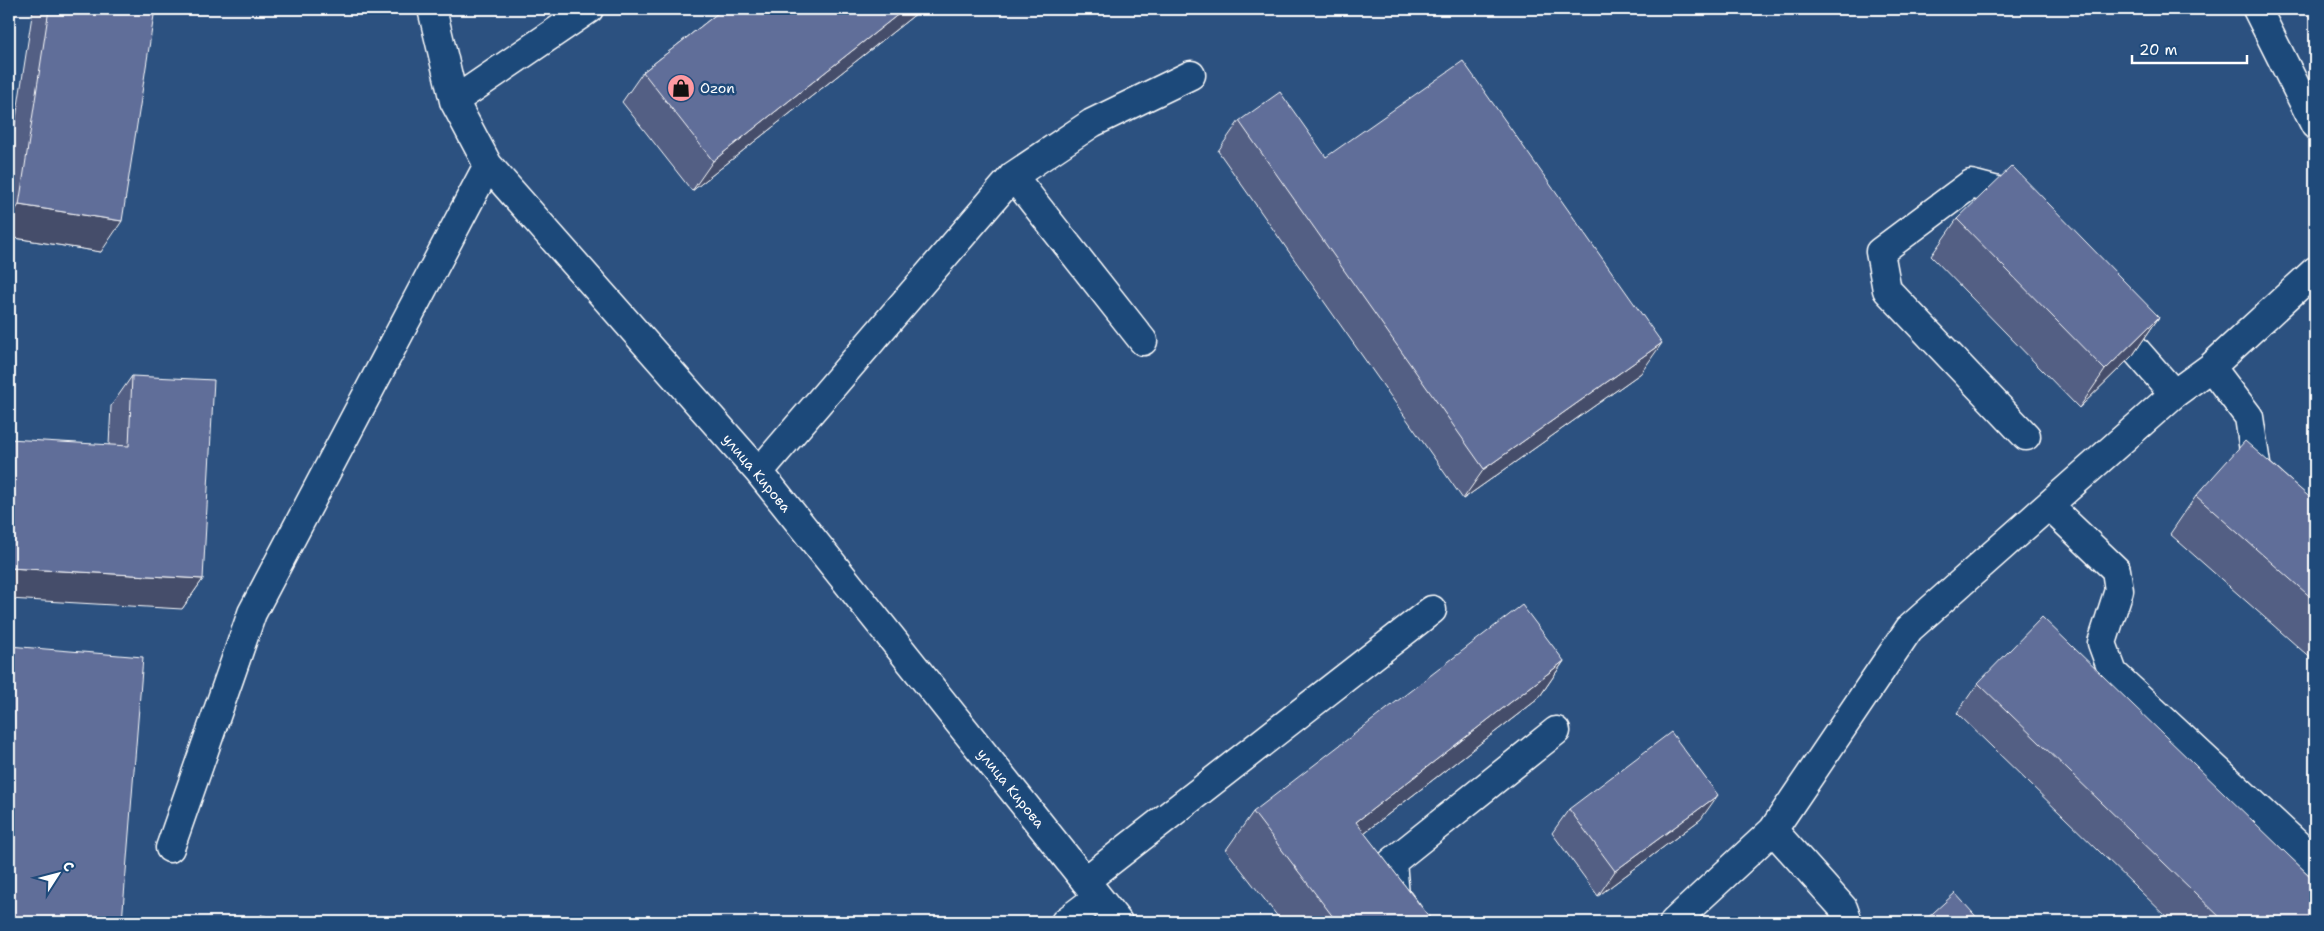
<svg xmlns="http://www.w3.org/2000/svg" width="2324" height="931" font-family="'Shantell Sans',sans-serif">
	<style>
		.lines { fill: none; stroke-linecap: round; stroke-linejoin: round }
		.minor-casing { stroke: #fff; stroke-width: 31 }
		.minor { stroke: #1f4a7a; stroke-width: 28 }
		.wall { fill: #535f84; stroke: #fff }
		.shaded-wall { fill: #444d6b; stroke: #fff }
		.building { fill: #616e99; stroke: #fff }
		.labels { text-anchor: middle; stroke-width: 5; stroke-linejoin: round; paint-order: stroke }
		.poi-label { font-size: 14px; fill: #fff; stroke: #1f4a7a; text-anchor: start }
		.street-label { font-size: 14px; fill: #fff; stroke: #1f4a7a }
	</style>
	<rect width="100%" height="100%" fill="#2c5180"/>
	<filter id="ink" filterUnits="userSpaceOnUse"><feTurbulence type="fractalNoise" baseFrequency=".02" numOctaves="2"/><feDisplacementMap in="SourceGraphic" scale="10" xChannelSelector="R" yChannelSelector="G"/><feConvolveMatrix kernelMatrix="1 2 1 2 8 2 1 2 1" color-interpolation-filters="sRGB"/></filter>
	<g filter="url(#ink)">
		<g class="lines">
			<g class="minor-casing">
				<path id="minor" d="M432 9 454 101 488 165 759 472 1118 922
					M2257 9 2315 125
					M454 101 589 9
					M1013 176 1143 341
					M2016 212 1998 191 1971 184 1880 252 1887 290 2026 436
					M2111 322 2174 394
					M2211 367 2315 271
					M759 472 1013 176 1092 123 1191 75
					M2049 506 2116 570 2119 590 2102 643 2113 673 2315 861
					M1773 830 1843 908 1848 922
					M170 848 252 613 488 165
					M1085 881 1432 610
					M1065 922 1098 897
					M1414 922 1395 896 1392 862 1556 731
					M1674 922 1773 830 1909 629 2174 394 2211 367 2249 417 2257 471 2315 523"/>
			</g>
			<use href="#minor" class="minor"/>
		</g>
		<path class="wall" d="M33 9H155L101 252 9 237V164Z
			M723 9H922L692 191 622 102 643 72Z
			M1239 121 1326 157 1641 373 1463 499 1218 151Z
			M1957 219 2159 317 2133 355 2079 408 1931 256Z
			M132 376 203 579 182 609 109 445 111 406Z
			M2196 496 2315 502V662L2170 534Z
			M1564 661 1538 699 1364 833 1433 922H1282L1226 850 1253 812Z
			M1978 683 2315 922H2172L1957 713Z
			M1569 809 1701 819 1598 896 1552 833Z
			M261 915 287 922H256Z"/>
		<path class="shaded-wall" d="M905 9H922L692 191 713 161Z
			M19 205 122 221 101 252 9 237V219Z
			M2159 317 2133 355 2079 408 2105 370Z
			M1662 343 1641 373 1463 499 1484 469Z
			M9 568 203 579 182 609 9 599Z
			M1564 661 1538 699 1330 859 1356 822Z
			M1718 795 1701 819 1598 896 1615 871Z"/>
		<path class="building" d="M49 9H155L122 221 19 205Z
			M723 9H905L713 161 643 72Z
			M1463 61 1662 343 1484 469 1239 121 1280 92 1326 157Z
			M2012 166 2159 317 2105 370 1957 219Z
			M132 376 214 380 203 579 9 568V439L129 446Z
			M2245 441 2315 502V601L2196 496Z
			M1522 605 1564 661 1356 822 1433 922H1337L1253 812Z
			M2042 617 2315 881V922H2225L1978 683Z
			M9 646 143 657 122 922H9Z
			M1671 732 1718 795 1615 871 1569 809Z
			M1955 893 1981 922H1923Z
			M261 915 287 922H259Z"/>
	</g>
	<defs>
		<g id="shop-disc" transform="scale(1.4375)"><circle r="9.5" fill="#ff9aa2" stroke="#1f4a7a"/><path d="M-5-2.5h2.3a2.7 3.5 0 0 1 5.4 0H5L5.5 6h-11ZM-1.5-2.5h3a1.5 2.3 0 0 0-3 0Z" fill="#111"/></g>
	</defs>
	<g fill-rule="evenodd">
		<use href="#shop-disc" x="681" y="88"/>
	</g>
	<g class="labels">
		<g class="poi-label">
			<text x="700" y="93">Ozon</text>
		</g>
		<g class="street-label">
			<text transform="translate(757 473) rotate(50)" y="5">улица Кирова</text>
			<text transform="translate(1011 788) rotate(51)" y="5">улица Кирова</text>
		</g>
	</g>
	<rect width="2324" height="931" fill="none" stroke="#1f4a7a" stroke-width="30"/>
	<rect x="15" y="15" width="2294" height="901" fill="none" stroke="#fff" stroke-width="2" filter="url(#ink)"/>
	<g transform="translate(58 874) rotate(54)" stroke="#1f4a7a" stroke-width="4" paint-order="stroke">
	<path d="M0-4L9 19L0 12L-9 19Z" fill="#ffffff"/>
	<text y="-8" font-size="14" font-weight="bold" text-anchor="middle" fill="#ffffff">С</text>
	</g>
	<path d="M2132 55v8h115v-8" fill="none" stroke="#ffffff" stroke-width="2.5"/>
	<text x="2139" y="55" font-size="15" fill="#ffffff" stroke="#1f4a7a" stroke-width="4" paint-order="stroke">20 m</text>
</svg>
